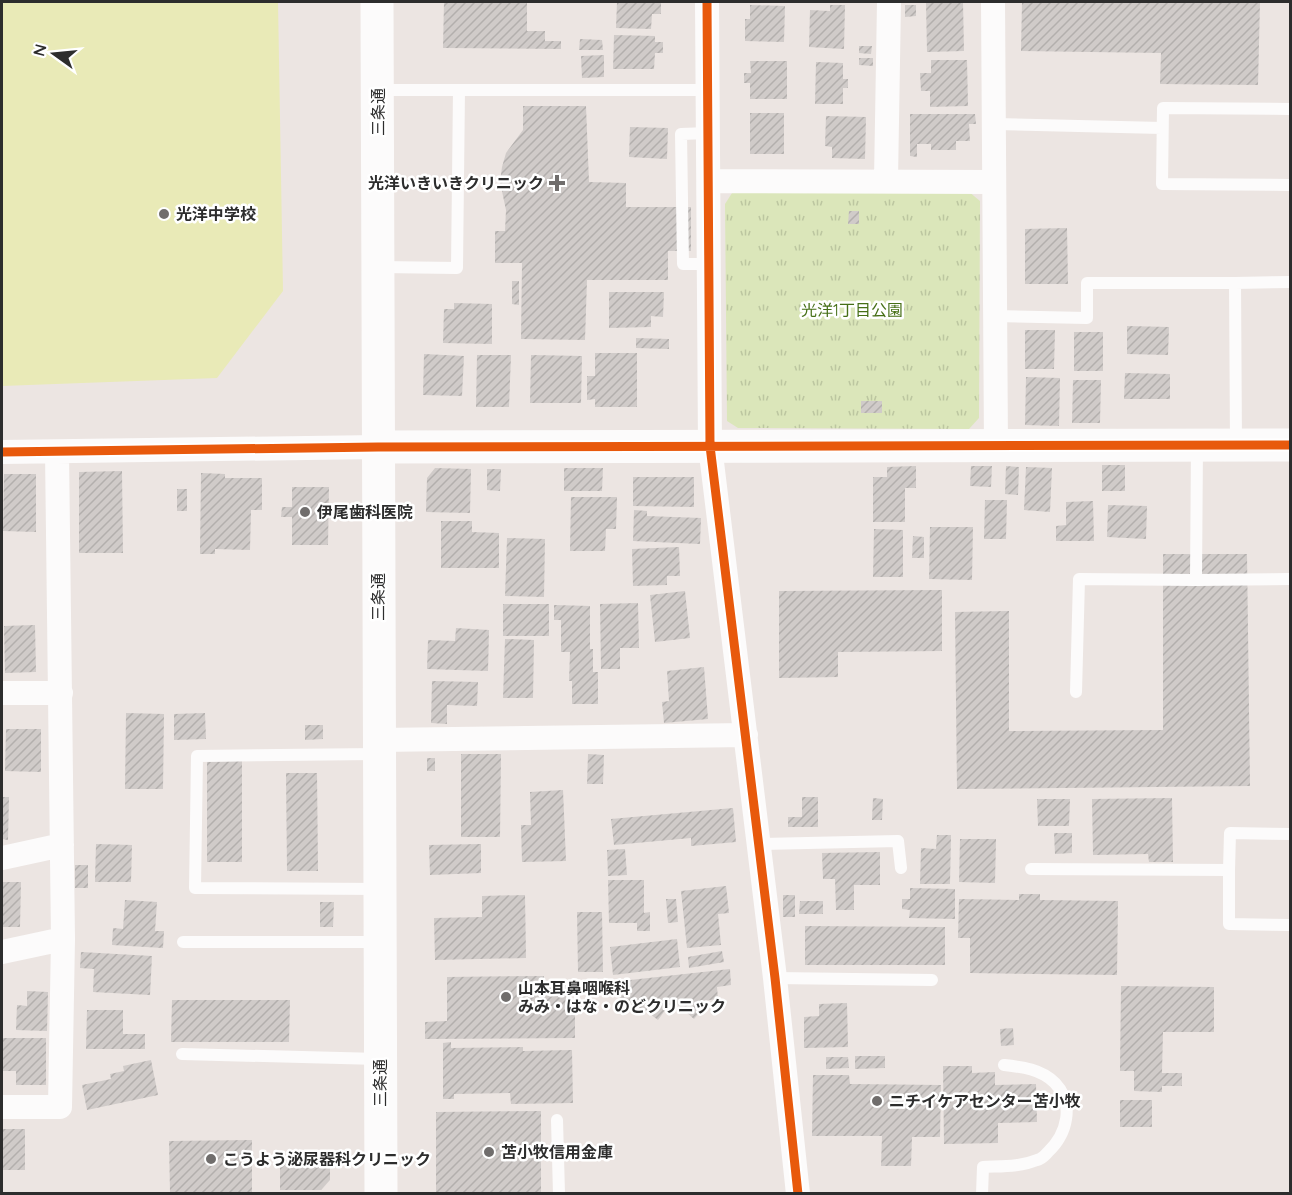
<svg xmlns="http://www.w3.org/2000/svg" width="1292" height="1195" font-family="Quicksand,'Noto Sans JP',sans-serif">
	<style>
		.grass { fill: url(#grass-tufts) }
		.pitch { fill: #e9eab7 }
		.building { fill: url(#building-hatch) }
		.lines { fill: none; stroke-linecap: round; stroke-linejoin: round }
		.lane { stroke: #fcfbfb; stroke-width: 12 }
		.street { stroke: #fcfbfb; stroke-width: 24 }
		.secondary { stroke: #fcfbfb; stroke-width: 33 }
		.cycleway-casing { stroke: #fff; stroke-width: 13 }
		.cycleway { stroke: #e8590c; stroke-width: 9 }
		.poi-dot { fill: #706d6c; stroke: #fff; stroke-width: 2 }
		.labels { text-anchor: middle; stroke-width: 5; stroke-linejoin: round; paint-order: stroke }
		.street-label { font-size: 16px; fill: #2d2d2d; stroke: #fff }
		.poi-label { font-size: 16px; font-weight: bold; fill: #2d2d2d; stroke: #fff; text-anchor: start }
		.park-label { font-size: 16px; fill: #466f17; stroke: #fff }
	</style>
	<defs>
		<pattern id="grass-tufts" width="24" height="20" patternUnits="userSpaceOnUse" patternTransform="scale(1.5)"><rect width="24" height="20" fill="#dbe6ba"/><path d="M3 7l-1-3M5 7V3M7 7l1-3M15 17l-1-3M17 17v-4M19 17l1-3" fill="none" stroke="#bcc6a0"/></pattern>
		<pattern id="building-hatch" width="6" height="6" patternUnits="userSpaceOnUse" patternTransform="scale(1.5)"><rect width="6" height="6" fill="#d0cbc9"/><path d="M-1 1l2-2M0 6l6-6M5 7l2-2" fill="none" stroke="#b3afad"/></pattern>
	</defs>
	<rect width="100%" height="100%" fill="#ece5e2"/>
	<path class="grass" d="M968 191 980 201 979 418 969 429 738 428 727 421 725 204 732 193Z"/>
	<path class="pitch" d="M2 2H278L283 291 217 378 2 386Z"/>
	<path class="building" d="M444 2H527V31H545V41H561V49L443 48Z
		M617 2H661V14H652L651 29 616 28Z
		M963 2 964 51 927 52 926 3Z
		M1022 2H1260L1258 85 1160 84 1161 53 1021 51Z
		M750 5 785 6 784 42 745 41V19H750Z
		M830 5H845L844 49 809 47 810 10 830 11Z
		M905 5H916V16L905 17Z
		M614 35 655 36V42H663V53H655L654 69H613Z
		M580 39 602 40 603 50H579Z
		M859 46H872L871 54 859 53Z
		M604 55V77L582 78 581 56Z
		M859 58H873V66L859 65Z
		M931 60H967L968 106 930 107V91H921L920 73H931Z
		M750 61H787V99H750V83H744V73H751Z
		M816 62 843 63V79H848V88H843V104H815Z
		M523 106H586L589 182 626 183V207H691V251H668V280H587L585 340 521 339 522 263H495V231H505L506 210 500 182 502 167 506 153 523 130Z
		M750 113H784V154H750Z
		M910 114H975L976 124H969L970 141H956V150H931V144H917V157L910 156Z
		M826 116 866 117 865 159 832 158V147L825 146Z
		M630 127 668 128 667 159 629 157Z
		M849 211H859V224H848Z
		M1067 228 1068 284H1025V229Z
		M512 281H519V305L512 304Z
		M609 292H664L663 317 651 316V327L609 328Z
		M454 303 492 304V344L443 343 444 309H454Z
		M1127 326 1169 327 1168 355 1127 354Z
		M1025 330H1055L1054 369H1025Z
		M1074 332H1103V371H1074Z
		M636 338 669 339V349L636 348Z
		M595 353H637V407H595V399L587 400V376H595Z
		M424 354 464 356 462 396 423 395Z
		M477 355H511L509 407H476Z
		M531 355 582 356 581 403H530Z
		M1125 373 1170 374V399H1124Z
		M1026 377 1060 378 1059 426 1025 425Z
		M1073 380H1101L1100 423H1072Z
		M861 401H882V413H861Z
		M1102 465H1125V491H1102Z
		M916 466V488H905V522H873V477H887V467Z
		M971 466H992L991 487 970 486Z
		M1006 466 1019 467 1018 495 1005 494Z
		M1026 467 1052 468 1050 512 1024 510Z
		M435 468 471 469 470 513 426 512 427 478Z
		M564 468H603L602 491H564Z
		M487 469H501L500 491 487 490Z
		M122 471 123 553H79V472Z
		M201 473 225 474V478H262V510H251L250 550 215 549V554H200Z
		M4 474H36V532L3 531Z
		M633 477H694V507L633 506Z
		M292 487H329L328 545H292V517H281L282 507H292Z
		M177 489H187V511H177Z
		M571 497H617L616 529H606L605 551H570Z
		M985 500H1007L1006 539H984Z
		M1093 501 1094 541H1056V526L1066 525V502Z
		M1108 505 1147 506 1146 539 1107 537Z
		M634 510 647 511V516L701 518 700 544 633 541Z
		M441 521H472V532L499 533V568H441Z
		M930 527H973L972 580 929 579Z
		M874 529 903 530V577H873Z
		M913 536 924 537V558H912Z
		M507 538 545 539 544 597 505 596Z
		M679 547 680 576H667V585L633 586 632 549Z
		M1163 554H1247L1250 786 957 789 955 612 1009 611V731L1163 730Z
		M942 590V651L838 652V677L779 678V591Z
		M685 591 690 638 655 642 650 595Z
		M638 603 639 648H620V669H601L600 604Z
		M503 604H549V636H503Z
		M554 605 590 606V649H593V672H598V704H572V681H569L570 652H561V620H554Z
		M35 625 36 672 5 673 4 626Z
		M456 628 489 630 488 671 427 669 428 640 455 641Z
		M505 639 534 640 533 698H503Z
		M704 667 708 719 664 723 662 702 669 701 667 671Z
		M432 681 478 682 477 706 447 705V724L431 723Z
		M126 713 164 714 163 789H125Z
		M205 713 206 739 174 740V714Z
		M305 725H323V739L305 740Z
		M6 729H41V772L5 771Z
		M461 754H501L500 837H461Z
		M588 754 604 755 603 784H587Z
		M427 758H435V771H427Z
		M242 761V862H207V762Z
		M286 773H317L318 871H287Z
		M563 790 566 861 522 862 521 825H531L530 792Z
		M2 797H9L8 840 2 839Z
		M802 797H818V827H788V817H802Z
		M873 798 883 799 882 820H872Z
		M1172 798 1173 862H1149L1148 854 1093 855 1092 799Z
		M1037 799H1070L1069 826H1038Z
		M733 808 736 842 691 846V838L614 845 611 819Z
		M1054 833H1072V853L1055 854Z
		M937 835H951L950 884H920L921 848 936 849Z
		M960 839H996L995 883 959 882Z
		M96 844 132 845 131 882H95Z
		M481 844V873L430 875 429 845Z
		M625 849 627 875 608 876 607 850Z
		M880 852V885H854V910H836L835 879H823L822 853Z
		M75 865H88V888H75Z
		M608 880H644V913L650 912V931H637V923H609Z
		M2 882H21L20 927H2Z
		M726 886 729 913 718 914 721 945 687 948 681 891Z
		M910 888 955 889V919L909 918 910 910 902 909V899H910Z
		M1019 894H1040V900L1118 901 1117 975 970 973V938H958L959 899 1019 900Z
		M525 895 526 958 435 960 434 918 482 917V896Z
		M783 895H795V917H783Z
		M666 899H676L678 922 668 923Z
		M125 900 157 902 155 931H164L163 948 112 945 113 928 123 929Z
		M800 901H823V914H799Z
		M320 902H334L333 927H320Z
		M577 912H602L603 972H578Z
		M805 926 945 927V965H805Z
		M677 939 680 967 613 975 610 947Z
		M722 951 724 962 689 968 688 957Z
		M81 952 152 956 150 995 93 992 94 969 80 968Z
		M730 969 731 985 717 987 718 999 702 1001 706 1005 694 1019 677 1004 669 1005 658 1020 642 1008 621 1010 620 992 595 995 594 984Z
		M544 976V983H566V1015H575V1038L425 1039V1022L447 1021V977Z
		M1121 986 1214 987V1032H1163L1162 1073H1182V1086H1162V1092L1134 1091V1071H1120Z
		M27 991 48 992 47 1031 16 1030 17 1005 27 1006Z
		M172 1000H290L289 1042H171Z
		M847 1003 848 1047 804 1048V1017L819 1016V1004Z
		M87 1010H123V1034H145V1049H86Z
		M1013 1028 1014 1045 1001 1046 1000 1029Z
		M2 1038H46V1085H16V1071H2Z
		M451 1042V1048L523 1047V1051L572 1050 573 1103 511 1104 510 1093 454 1094V1099H443V1043Z
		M855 1056H885V1068L855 1069Z
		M826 1057H848L849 1068 826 1069Z
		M151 1060 158 1095 87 1110 82 1085 111 1079 110 1074 124 1071 123 1066Z
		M943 1066H972V1073L995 1072V1085L1036 1084 1037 1122 998 1123V1143L944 1144Z
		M813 1075H849L850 1084 941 1085 940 1137H912L911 1166H881L882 1136H812Z
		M1120 1100H1152V1127H1120Z
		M541 1111V1192L436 1193V1112Z
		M2 1129H25V1170H2Z
		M252 1140V1192L170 1193 169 1141Z
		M330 1159V1180L321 1190H280V1160Z"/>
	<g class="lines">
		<path class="lane" d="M379 90H708
			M1290 109 1163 108 1162 184 1290 185
			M995 124 1162 128
			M708 133 681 134 683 264H709
			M380 267 457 268 459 90
			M995 316 1087 318V283H1235
			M1236 444 1235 283 1290 282
			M1196 580 1290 579
			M1076 692 1079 579 1196 580 1197 446
			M378 754 197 756 195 888 380 889
			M758 844 898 841 901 868
			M1031 869 1229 870V924L1290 925
			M1229 870 1230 833 1290 834
			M183 942H380
			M775 978 932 980
			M182 1054 379 1059
			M557 1120 559 1194
			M982 1194 983 1167C1001 1166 1020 1167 1037 1160 1042 1159 1045 1155 1048 1152 1067 1134 1075 1104 1055 1083 1041 1069 1022 1067 1004 1065"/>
		<path class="street" d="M707 2 710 446 775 978 798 1194
			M993 2 996 445
			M886 180 889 2
			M709 181 994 182
			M2 452 378 447
			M2 693H61
			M379 740 746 735
			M2 858 62 845
			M2 952 63 939
			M2 1107H60L63 939 57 452"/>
		<path class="secondary" d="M377 2 381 1194
			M378 447 1290 445"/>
		<g class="cycleway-casing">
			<path id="cycleway" d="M707 2 710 446 775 978 798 1194
				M2 452 378 447 1290 445"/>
		</g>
		<use href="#cycleway" class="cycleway"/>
	</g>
	<g class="poi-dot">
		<path d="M554 174h6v6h6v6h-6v6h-6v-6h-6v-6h6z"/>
		<circle cx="164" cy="214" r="6"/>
		<circle cx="305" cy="512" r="6"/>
		<circle cx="506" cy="997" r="6"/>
		<circle cx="877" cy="1101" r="6"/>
		<circle cx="489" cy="1152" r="6"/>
		<circle cx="211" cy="1159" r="6"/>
	</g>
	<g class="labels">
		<g class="street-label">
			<text transform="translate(378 112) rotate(-90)" y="6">三条通</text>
			<text transform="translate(378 597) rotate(-90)" y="6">三条通</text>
			<text transform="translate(380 1083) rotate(-90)" y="6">三条通</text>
		</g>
		<g class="poi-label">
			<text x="544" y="189" text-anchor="end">光洋いきいきクリニック</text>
			<text x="176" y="220">光洋中学校</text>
			<text x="317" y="518">伊尾歯科医院</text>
			<text x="518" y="994">山本耳鼻咽喉科<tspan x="518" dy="18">みみ・はな・のどクリニック</tspan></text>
			<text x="889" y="1107">ニチイケアセンター苫小牧</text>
			<text x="501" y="1158">苫小牧信用金庫</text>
			<text x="223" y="1165">こうよう泌尿器科クリニック</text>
		</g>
		<g class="park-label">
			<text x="852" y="316">光洋1丁目公園</text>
		</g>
	</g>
	<rect width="1292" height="1195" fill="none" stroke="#2d2d2d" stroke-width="6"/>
	<g transform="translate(54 54) rotate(285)" stroke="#ffffff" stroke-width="4.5" paint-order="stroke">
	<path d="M0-4.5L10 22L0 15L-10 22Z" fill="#2d2d2d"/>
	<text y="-9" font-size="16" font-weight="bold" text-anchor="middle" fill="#2d2d2d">N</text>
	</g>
</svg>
